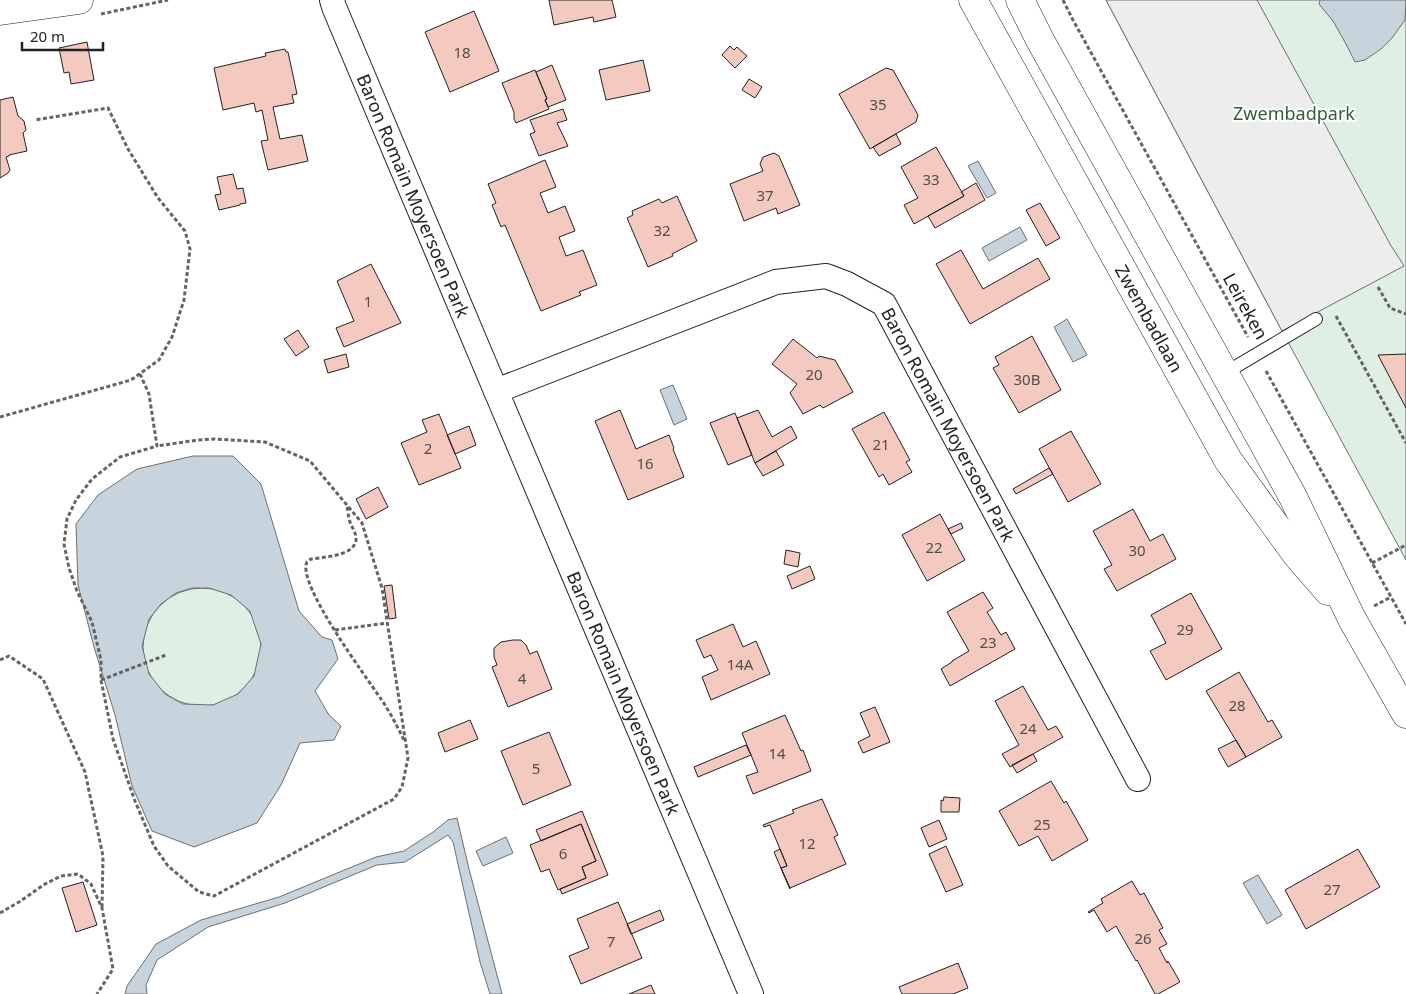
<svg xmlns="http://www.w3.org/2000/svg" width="1406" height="994" font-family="'Noto Sans',sans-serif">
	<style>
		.green { fill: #e0efe3; stroke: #6f6f6f }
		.parking { fill: #ededed; stroke: #6f6f6f }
		.water { fill: #c7d3dd; stroke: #6f6f6f; fill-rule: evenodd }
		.building { fill: #f3c9c0; stroke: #222 }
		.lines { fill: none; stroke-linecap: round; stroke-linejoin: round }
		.lane-casing { stroke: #222; stroke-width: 14 }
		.street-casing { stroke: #222; stroke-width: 26 }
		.secondary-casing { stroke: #222; stroke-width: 29 }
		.primary-casing { stroke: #222; stroke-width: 29 }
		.path { stroke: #646464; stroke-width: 3; stroke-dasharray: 4 2.5; stroke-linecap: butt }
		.lane { stroke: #fff; stroke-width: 12 }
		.street { stroke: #fff; stroke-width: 24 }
		.secondary { stroke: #fff; stroke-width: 28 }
		.primary { stroke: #fff; stroke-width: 28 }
		.labels { text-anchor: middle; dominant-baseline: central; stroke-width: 4; stroke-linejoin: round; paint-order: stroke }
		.number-label { font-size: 15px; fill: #564c4a }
		.park-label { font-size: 18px; fill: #2f5e38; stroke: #fff }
		.street-label { font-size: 18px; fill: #222; stroke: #fff }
	</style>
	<rect width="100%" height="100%" fill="#fff"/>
	<path class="green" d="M1106,0h300v560l-124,-229z
		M143 647a59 59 0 1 1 118 0a59 59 0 1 1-118 0Z"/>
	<path class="parking" d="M1106,0h151l133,244 14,22 -122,65z"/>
	<path class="water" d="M1320,0h86l-1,20 -13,18 -11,11 -16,11 -10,2 -9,-18 -13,-23 -14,-17z
		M978,161l18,32 -9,5 -19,-32z
		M1020,227l7,13 -38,21 -7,-13z
		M1067,319l20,36 -14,7 -19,-35z
		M673,385l14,34 -13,6 -14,-35z
		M193,456h40l28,28 38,127 23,26 10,3 6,19 -23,32 14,24 12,11 -7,14 -34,3 -19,42 -24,38 -63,24 -42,-16 -20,-45 -17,-71 -21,-68 -16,-62 -2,-61 22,-29 39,-26zM192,588h17l22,7 19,16 11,33 -7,32 -16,18 -25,11 -30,-1 -18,-10 -16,-20 -7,-28 7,-27 12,-15 15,-11z
		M457,818l12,51 33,125h-12l-10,-32 -27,-120 -5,-7 -43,27 -28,3 -92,38 -77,24 -51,33 -11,25 1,9h-22l2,-8 29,-42 45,-24 78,-23 97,-40 28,-6 29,-19 15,-12z
		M506,837l7,16 -30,13 -7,-15z
		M1258,875l24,40 -15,9 -24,-41z"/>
	<path class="building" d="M549,0h63l4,17 -22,5 -1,-5 -39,8z
		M474,11l25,60 -49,21 -25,-60z
		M87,42l7,38 -23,4 -2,-12 -5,1 -5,-25z
		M730,46l4,4 3,-3 10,9 -12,12 -13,-13z
		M285,49l1,3h2l9,42 -5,1 2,8 -21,4 7,32 22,-4 6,26 -40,9 -7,-29 7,-1 -6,-30 -6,2 -2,-9 -31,7 -9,-42 52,-12 -1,-3z
		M643,60l7,31 -44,9 -7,-30z
		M552,65l14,35 -18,7 -3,-7 2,-1 -11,-27z
		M886,68l7,2 25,45 -2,7 -46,27 -31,-55z
		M535,70l12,29 -2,1 4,9 -33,14 -2,-4v-7l-12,-29z
		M749,79l13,8 -7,11 -13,-8z
		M13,97l5,19 6,5 2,9 -3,3 4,18 -18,4v1l-3,1 4,13 -2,3 -8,5v-78z
		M563,109l4,11 -10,3 11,23 -29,10 -9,-22 5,-2 -5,-12z
		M896,134l5,10 -22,12 -6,-9z
		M936,147l28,49 -50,28 -10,-19 14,-7 -17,-31z
		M774,153l5,3 21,49 -22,9 -2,-6 -32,13 -14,-37 33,-13 -3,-7 3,-7z
		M545,160l11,27 -16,6 8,20 17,-7 10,25 -16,6 7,19 17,-6 14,35 -18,7 2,3 -40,16 -36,-86 -4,2 -9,-22 4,-2 -8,-19z
		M233,174l4,15 6,-1 3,15 -6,1v1l-21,5 -4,-15 6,-1 -4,-17z
		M976,183l9,17 -50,28 -7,-12 36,-20 -3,-4z
		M677,196l20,45 -25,13 1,2 -25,11 -21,-49 6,-3 -1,-4 27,-12 3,4z
		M1040,203l20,35 -14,8 -20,-36z
		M961,250l22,39 55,-31 12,21 -80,45 -34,-60z
		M371,264l30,59 -57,24 -8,-19 18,-7 -17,-40z
		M298,330l11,17 -13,9 -12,-17z
		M1032,336l29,54 -42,23 -26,-45 6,-3 -4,-8z
		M793,339l24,19 2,-2 16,4 18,32 -30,16 -3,-3 -17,9 -13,-21 7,-9 -25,-20z
		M346,354l3,13 -21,6 -4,-13z
		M1406,354v54l-28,-53z
		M620,410l16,39 33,-14 5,13 -1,1 11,28 -56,23 -33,-79z
		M758,410l14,27 19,-11 6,12 -42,25 -18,-45z
		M884,412l26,48 -4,2 6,10 -23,13 -6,-11 -4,3 -27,-48z
		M735,413l17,42 -24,10 -18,-42z
		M439,414l22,54 -42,17 -18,-42 26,-11 -5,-12z
		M469,426l7,19 -21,9 -8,-19z
		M1071,431l30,53 -33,18 -29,-53z
		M776,451l8,14 -21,11 -8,-13z
		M1049,468l4,6 -37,20 -3,-5z
		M378,487l10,20 -22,12 -10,-20z
		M1133,509l17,32 13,-7 13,25 -59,32 -13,-22 8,-4 -19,-34z
		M940,514l25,46 -38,21 -25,-46z
		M961,523l2,5 -12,6 -3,-5z
		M786,550l14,3 -2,14 -14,-3z
		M810,566l5,13 -23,10 -5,-13z
		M392,585l4,33 -7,1 -5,-33z
		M983,592l10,16 -6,4 14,23 5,-3 9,17 -65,37 -9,-17 11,-7v-1l17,-10 -22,-39z
		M1191,593l31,56 -56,31 -16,-29 16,-8 -15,-28z
		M733,624l10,23 13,-6 14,33 -59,26 -9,-23 16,-7 -7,-15 -7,3 -8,-18z
		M513,640h8l5,5 4,9 7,-3 15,38 -44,18 -16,-40 5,-2 -3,-8v-9l7,-6z
		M1239,672l29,50 4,-2 10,17 -36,20 -40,-66z
		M1023,686l25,44 8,-4 7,11 -53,30 -8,-13 17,-9 -24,-44z
		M875,707l15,35 -27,11 -5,-11 12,-6 -10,-23z
		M785,715l16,36 2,-1 8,21 -58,23 -7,-18 12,-4 -16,-39z
		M470,720l8,19 -33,13 -7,-19z
		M549,732l22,53 -48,20 -22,-54z
		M1236,740l10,17 -18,10 -10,-18z
		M746,745l5,10 -53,22 -4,-10z
		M1033,754l4,7 -20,12 -5,-8z
		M1051,781l13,22 2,-2 22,39 -36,21 -14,-25 -19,10 -20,-35z
		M944,797l16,1 -1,14h-18v-12l2,1z
		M822,799l16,36 -4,2 12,27 -56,24 -9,-20 6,-2 -17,-41 -6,2 -1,-2 31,-12 -2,-3z
		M582,811l26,64 -46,19 -2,-5 26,-11 -4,-11 14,-6 -15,-37 -40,17 -5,-11z
		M939,820l8,19 -18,8 -8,-19z
		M581,824l15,37 -14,6 4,11 -28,12 -9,-21 -8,3 -11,-27z
		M946,846l17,39 -17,7 -17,-38z
		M780,849l7,17 -6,2 9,21 -16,-37z
		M1358,849l22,38 -74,42 -21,-39z
		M1132,881l8,14 4,-2 19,35 -4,2 8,14 -8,4 8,15 1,-2 12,21 -22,12h-3l-18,-34 -1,1 -20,-35 -9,6 -13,-22 -5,3 -1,-1 15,-9 -2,-4z
		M83,882l14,43 -21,7 -14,-44z
		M618,902l24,56 -61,26 -12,-28 20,-8 -12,-29z
		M660,910l4,10 -33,14 -4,-10z
		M958,963l10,25 -15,6h-51l-3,-7z
		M651,985l4,9h-26z"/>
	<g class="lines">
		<g class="lane-casing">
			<path id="lane" d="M1225,373l91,-54"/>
		</g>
		<g class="street-casing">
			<g id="street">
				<path id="s1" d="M332,0l2,7 162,384 280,-109 50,-6 21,8 37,20 254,475"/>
				<path id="s2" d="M496,391l255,603"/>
			</g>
		</g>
		<g class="secondary-casing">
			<g id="secondary">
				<path id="s3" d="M973,0l255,460 68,94 32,37"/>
				<path d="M1020,0l20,40 252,455 60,124 54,95"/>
			</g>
		</g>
		<g class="primary-casing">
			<path id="primary" d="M0,11l79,-11"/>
		</g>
		<path class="path" d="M1063,0l10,20 175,317
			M101,14l67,-14
			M1378,287l12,21 16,6
			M1336,316l70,127
			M1266,371l140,253
			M140,374l9,20 8,52 -37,11 -28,22 -16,21 -9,19 -3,25 5,24 8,23 15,31 9,38v20l12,59 22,62 19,45 14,20 31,26 15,4 180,-97 8,-12 6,-29 -26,-170 -20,-65 -52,-62 -45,-19 -51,-3 -16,1 -41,6
			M0,417l131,-37 28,-20 13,-23 12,-37 6,-51 -5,-18 -27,-33 -30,-49 -20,-41 -73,12
			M347,507c1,3 1,8 2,11 1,7 6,12 7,19 2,19 -32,20 -45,22l-4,3c-11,21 60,116 74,137 9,13 16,27 23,41
			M1372,563l34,-18
			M1374,606l17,-9
			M335,630l52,-7
			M0,660l9,-4 34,23 42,93 18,84 -1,52
			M101,680l65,-25
			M0,913l19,-11 26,-18 16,-8 17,-2 13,10 11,24 11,61 -16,25"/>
		<use href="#lane" class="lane"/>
		<use href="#street" class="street"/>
		<use href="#secondary" class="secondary"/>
		<use href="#primary" class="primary"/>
	</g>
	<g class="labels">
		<g class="number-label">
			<text x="462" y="52">18</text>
			<text x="878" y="104">35</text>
			<text x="931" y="179">33</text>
			<text x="765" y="195">37</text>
			<text x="662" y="230">32</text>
			<text x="368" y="301">1</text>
			<text x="814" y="374">20</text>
			<text x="1027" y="379">30B</text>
			<text x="881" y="444">21</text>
			<text x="428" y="448">2</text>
			<text x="645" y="463">16</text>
			<text x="934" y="547">22</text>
			<text x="1137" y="550">30</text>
			<text x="1185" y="629">29</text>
			<text x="988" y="642">23</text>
			<text x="740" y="664">14A</text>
			<text x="522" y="678">4</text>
			<text x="1237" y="705">28</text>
			<text x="1028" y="728">24</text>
			<text x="777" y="753">14</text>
			<text x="536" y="768">5</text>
			<text x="1042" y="824">25</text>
			<text x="807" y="843">12</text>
			<text x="563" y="853">6</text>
			<text x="1332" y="889">27</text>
			<text x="1143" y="938">26</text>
			<text x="611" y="941">7</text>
		</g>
		<g class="park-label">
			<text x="1294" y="113">Zwembadpark</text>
		</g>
		<g class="street-label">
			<text stroke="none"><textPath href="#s1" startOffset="212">Baron Romain Moyersoen Park</textPath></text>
			<text transform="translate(1246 306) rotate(61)">Leireken</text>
			<text stroke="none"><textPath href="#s3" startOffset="364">Zwembadlaan</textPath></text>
			<text stroke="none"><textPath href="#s1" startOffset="976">Baron Romain Moyersoen Park</textPath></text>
			<text stroke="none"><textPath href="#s2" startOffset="328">Baron Romain Moyersoen Park</textPath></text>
		</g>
	</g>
	<path d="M22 42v8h81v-8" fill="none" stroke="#222222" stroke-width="2.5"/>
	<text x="30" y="42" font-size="15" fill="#222222" stroke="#ffffff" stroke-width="4" paint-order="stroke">20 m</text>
</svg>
